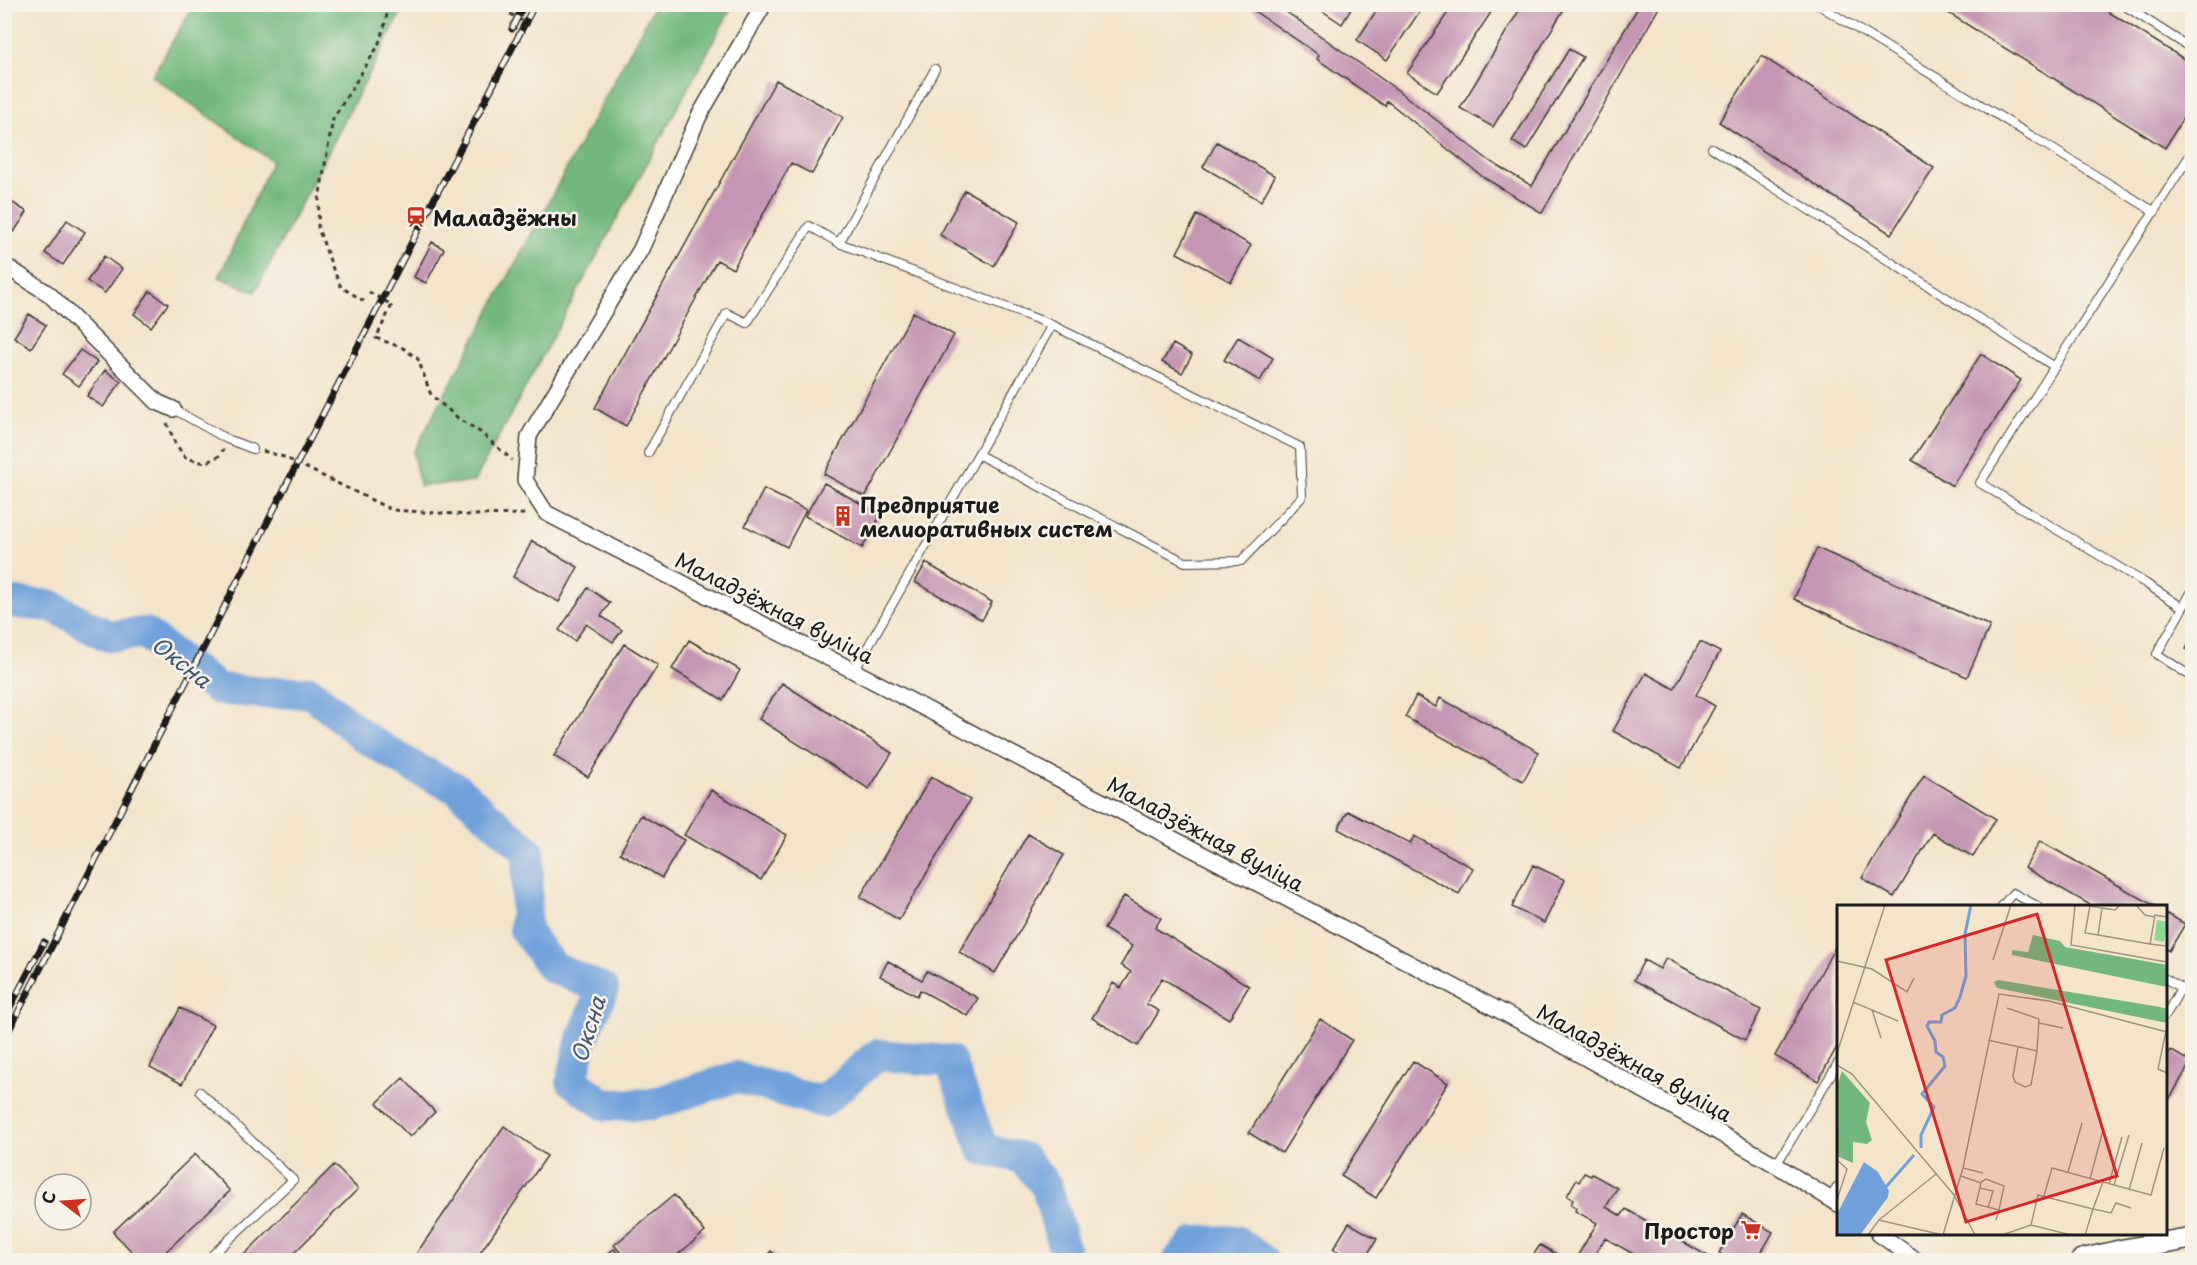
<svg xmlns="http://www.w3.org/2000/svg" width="2197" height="1265" font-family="'Playpen Sans',sans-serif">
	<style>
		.forest { fill: #72b87e; stroke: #476a4d; stroke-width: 1.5 }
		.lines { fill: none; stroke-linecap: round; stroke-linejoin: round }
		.river { stroke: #71a1db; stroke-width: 32 }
		.building { fill: #c496b3 }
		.service-casing { stroke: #3c3a36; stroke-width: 10 }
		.minor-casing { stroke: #3c3a36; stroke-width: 18 }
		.secondary-casing { stroke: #3c3a36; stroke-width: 24 }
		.path { stroke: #3c3a36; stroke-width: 3; stroke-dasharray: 4.5 4.5; stroke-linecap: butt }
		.service { stroke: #fff; stroke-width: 8 }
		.minor { stroke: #fff; stroke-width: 15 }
		.secondary { stroke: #fff; stroke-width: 21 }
		.rail-casing { stroke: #1c1c1c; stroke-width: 7 }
		.rail { stroke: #f7f3e8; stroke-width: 4.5; stroke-dasharray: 14; stroke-linecap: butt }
		.labels { text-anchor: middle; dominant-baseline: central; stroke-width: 5; stroke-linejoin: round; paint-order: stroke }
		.poi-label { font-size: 21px; font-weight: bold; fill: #1c1c1c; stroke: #f7f3e8; text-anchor: start }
		.street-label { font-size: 21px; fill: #1c1c1c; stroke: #f7f3e8 }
		.water-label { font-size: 22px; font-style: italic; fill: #425872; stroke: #f7f3e8 }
		.inset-river { fill: none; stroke: #71a1db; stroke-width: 3 }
		.inset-road { fill: none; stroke: #9d9484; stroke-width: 1.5 }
		.view { fill: #d62828; fill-opacity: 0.15; stroke: #d62828; stroke-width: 3 }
		.inset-edge { fill: none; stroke: #1c1c1c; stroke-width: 3 }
	</style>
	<rect width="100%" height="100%" fill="#f7f3e8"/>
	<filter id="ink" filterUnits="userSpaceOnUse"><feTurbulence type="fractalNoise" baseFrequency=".0167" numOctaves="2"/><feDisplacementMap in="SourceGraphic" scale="12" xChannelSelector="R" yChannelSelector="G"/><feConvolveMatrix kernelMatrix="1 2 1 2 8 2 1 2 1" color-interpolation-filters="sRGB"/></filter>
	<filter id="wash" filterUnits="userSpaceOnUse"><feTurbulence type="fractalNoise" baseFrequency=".008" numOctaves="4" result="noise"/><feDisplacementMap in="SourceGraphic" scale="24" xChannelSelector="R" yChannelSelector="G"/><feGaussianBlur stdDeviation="1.35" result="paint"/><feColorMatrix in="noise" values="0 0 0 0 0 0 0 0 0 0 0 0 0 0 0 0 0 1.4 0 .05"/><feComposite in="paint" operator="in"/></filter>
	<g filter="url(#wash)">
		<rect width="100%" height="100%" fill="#f3e4ca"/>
		<path class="forest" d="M194,5h211l-150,287 -36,-15 53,-116 -120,-85z
			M655,5h78l-259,477 -54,4 -7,-33z"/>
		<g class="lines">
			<path class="river" d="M4,602l48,4 56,30 37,-3 73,56 46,4 46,-1 54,45 53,32 39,19 73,64 -4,78 27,37 51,22 -22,53 -9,39 33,24 48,-1 83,-27 86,25 55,-47 73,6 33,88 40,9 24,29 20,73
				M1178,1260l18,-18 40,-1 26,19"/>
		</g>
		<g id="blocks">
			<path class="building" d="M1244,4h31l121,85 95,73 41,24 108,-182h21l-119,209 -59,-36 -96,-76 -2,5 -68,-47 2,-4z
				M1312,4h42l-12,20z
				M1523,4h44l-74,123 -33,-19z
				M1934,4h162l96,60v39l-27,45z
				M1380,5h44l-37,55 -30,-20z
				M1453,5h43l-59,88 -30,-20z
				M1569,49l14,8 -57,93 -14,-9z
				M1762,56l172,112 -43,66 -172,-112z
				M776,80l67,37 -31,57 -21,-11 -58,106 -16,-9 -91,166 -31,-18z
				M1217,142l58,34 -14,25 -58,-34z
				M965,190l54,32 -25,44 -54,-31z
				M10,201l17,11 -13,20 -10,-6v-17z
				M1197,215l54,30 -20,37 -54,-29z
				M67,220l18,12 -22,33 -18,-12z
				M432,242l12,7 -18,34 -12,-6z
				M104,256l18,13 -17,24 -18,-12z
				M150,291l18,13 -17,23 -17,-13z
				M913,312l41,23 -89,162 -41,-23z
				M29,314l17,11 -15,23 -17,-11z
				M1238,337l35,21 -13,23 -36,-21z
				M1173,344l19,11 -10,18 -20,-11z
				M80,350l17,12 -18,24 -17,-12z
				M1981,354l40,26 -69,106 -40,-26z
				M105,370l16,12 -18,25 -16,-11z
				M824,483l57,32 -19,33 -57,-32z
				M764,489l42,21 -19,37 -42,-21z
				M532,541l46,26 -19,35 -46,-25z
				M1817,548l173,78 -23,51 -173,-78z
				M926,563l66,39 -10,18 -67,-38z
				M588,588l22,15 -9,13 21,14 -9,12 -27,-18 -11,17 -16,-11z
				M2192,639v14l-6,-4z
				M689,640l51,30 -17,30 -51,-31z
				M1700,642l20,10 -24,43 19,11 -34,62 -68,-37 33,-58 28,16z
				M624,644l34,21 -70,112 -34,-21z
				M782,683l110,70 -23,36 -110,-70z
				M1416,696l20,11 4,-9 99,54 -16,29 -118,-64z
				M1924,775l72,44 -23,38 -40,-24 -39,64 -32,-19z
				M931,777l39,23 -71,120 -39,-23z
				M711,790l76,45 -26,45 -77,-45z
				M1348,811l62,33 4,-8 59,32 -14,26 -121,-65z
				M641,815l43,25 -22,38 -42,-25z
				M1028,834l36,21 -69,118 -36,-21z
				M2040,841l115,65h-63l-67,-38z
				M1533,865l32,15 -21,43 -32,-16z
				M1124,896l37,22 -6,10 94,58 -20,33 -67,-41 -16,26 13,7 -21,35 -46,-28 21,-35 8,5 10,-16 -10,-7 11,-19 -28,-17z
				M2166,913l19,11 -16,27 -3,-3z
				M1834,949l4,3v93l-20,36 -43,-25z
				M1666,958l95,52 -16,30 -111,-60 10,-20 16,9z
				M888,961l34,19 5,-9 51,27 -10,18 -48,-26 -3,6 -37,-20z
				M180,1008l33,17 -31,59 -32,-17z
				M1320,1019l32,21 -70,113 -33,-20z
				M2170,1050l21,12 -25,43v-47z
				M1413,1061l35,22 -72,115 -35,-22z
				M403,1078l32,34 -25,25 -33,-34z
				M504,1126l43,30 -72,104h-63z
				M195,1154l35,37 -73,69h-17l-27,-28z
				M334,1165l24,24 -71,71h-48z
				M1584,1173l7,3 1,-2 25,14 -11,19 15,9 5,-7 85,49 -1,2h-66l-39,-22 -13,22h-17l22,-37 -22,-12 1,-3 -5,-4 2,-4 -6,-4 9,-16 3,2z
				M674,1195l31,37 -34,28h-44l-13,-15z
				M1742,1214l31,18 -16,28h-25l-13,-7z
				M1349,1223l28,16 -13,21h-12l-19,-11z
				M1540,1245l27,15h-37z
				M614,1249l9,11h-24z
				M771,1251l10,9h-18z"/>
		</g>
	</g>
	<g filter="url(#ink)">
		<use href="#blocks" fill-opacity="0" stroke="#3c3a36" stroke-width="1.5"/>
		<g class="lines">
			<g class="service-casing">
				<path id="service" d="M1817,4l338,208
					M2122,4l70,45
					M1712,148l343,219
					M839,243l96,-174
					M173,409l54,30 26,10
					M648,453l79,-140 20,10 62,-97 30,17 213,82
					M2192,591l-35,63 35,23
					M2182,607l-37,-24 -165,-100 212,-331
					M854,671l198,-346 248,122 2,50 -61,64 -56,1 -206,-107
					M2002,906l11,-13 24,13
					M2166,979l15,9
					M2166,1015l15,-27 11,7
					M200,1092l93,88 -86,80
					M1776,1165l62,-102
					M1830,1198l8,-12"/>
			</g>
			<g class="minor-casing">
				<path id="minor" d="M764,4l-65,112 -58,133 -112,187 -4,44 21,33 308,158 675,355 247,139 62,39
					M4,265l45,29 108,108 16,7
					M1879,1234l37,26"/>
			</g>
			<g class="secondary-casing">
				<path id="secondary" d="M2082,1260l42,-10 68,-12"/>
			</g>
			<path class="path" d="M495,4l38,24
				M369,292l23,13 -16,33 27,10 15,11 13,36 27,23 22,14 32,28
				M364,301l-23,-14 -8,-18 -15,-41 1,-29 14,-80 45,-73 8,-25 2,-17
				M167,423l8,20 11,15 19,5 16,-8 2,-6
				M263,451l21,6 108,53 78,5 58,-1"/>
			<use href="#service" class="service"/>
			<use href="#minor" class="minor"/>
			<use href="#secondary" class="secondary"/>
			<g class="rail-casing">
				<path id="rail" d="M512,29l12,-25
					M4,1019l40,-77
					M4,1040l293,-576 238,-460"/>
			</g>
			<use href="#rail" class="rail"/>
		</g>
	</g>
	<defs>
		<g id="station-bare" transform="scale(1.62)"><path d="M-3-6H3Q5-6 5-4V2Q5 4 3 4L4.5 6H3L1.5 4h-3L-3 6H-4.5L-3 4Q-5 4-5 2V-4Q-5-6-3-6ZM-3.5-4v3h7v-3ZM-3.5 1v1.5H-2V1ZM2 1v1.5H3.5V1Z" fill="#c8321e" stroke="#f7f3e8" stroke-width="2.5" paint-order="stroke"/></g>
		<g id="building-bare" transform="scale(1.62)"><path d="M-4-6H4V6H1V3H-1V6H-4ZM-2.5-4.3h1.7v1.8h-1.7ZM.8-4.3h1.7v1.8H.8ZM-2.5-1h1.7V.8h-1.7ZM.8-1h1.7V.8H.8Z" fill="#c8321e" stroke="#f7f3e8" stroke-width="2.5" paint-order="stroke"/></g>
		<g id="supermarket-bare" transform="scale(1.62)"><path d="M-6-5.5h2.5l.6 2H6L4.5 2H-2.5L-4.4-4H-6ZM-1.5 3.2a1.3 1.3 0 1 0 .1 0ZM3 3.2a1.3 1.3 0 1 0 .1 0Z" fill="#c8321e" stroke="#f7f3e8" stroke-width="2.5" paint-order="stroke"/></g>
	</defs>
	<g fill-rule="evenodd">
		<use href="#station-bare" x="416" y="217"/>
		<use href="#building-bare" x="843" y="516"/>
		<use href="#supermarket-bare" x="1751" y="1230"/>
	</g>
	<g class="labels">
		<g class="poi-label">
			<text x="433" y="217">Маладзёжны</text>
			<text x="860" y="504">Предприятие<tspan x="860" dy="24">мелиоративных систем</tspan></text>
			<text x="1734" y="1230" text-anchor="end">Простор</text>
		</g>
		<g class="street-label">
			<text transform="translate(775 607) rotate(27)">Маладзёжная вуліца</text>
			<text transform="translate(1206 833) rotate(28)">Маладзёжная вуліца</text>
			<text transform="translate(1635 1062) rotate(29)">Маладзёжная вуліца</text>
		</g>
		<g class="water-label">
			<text transform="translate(182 661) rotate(38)">Оксна</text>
			<text transform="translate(587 1029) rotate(-73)">Оксна</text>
		</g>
	</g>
	<g transform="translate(1837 905)">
		<rect width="330" height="330" fill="#f3e4ca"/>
		<path d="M320,15l10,2 -3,20 -10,-2z" fill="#8dd794"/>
		<path d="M196,30l27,6 5,6 102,18v22l-155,-32v-5l16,2zM161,75l162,27 7,2v14l-170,-35 -3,-6zM5,166l28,32 -4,19 6,18 -5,4 -14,-2v21l-16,-7v-70z" fill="#72b87e"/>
		<path d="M27,257l14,10 11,19 -1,6 -28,38h-23v-21z" fill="#71a1db"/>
		<path class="inset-river" d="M84,243v-13l13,-28 -12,-13 23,-28 -2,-9 -7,-5 -1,-11 -8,-15 2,-4h12l1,-7 13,-7 5,-11 6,-21 -1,-42 6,-29M48,283l29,-33"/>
		<path class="inset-road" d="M238,0l-4,40 96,17M299,0l9,10 10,2M265,3l13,2 5,-5M330,12l-12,-2 -5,29 16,2 1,-7M261,30l4,-27 -12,-2 -5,27 13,2 52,9M156,55l18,-55M0,56l35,8 35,23 7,-14M16,97l19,8 9,28M170,103l32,11 -2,32M35,105l26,11M202,118l24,5M329,126l-8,38 9,4M151,135l49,11 -6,34 -6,2 -10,-5 -2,-6 5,-29M0,148l48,-148M0,160l15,9 102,121 21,40M0,255l10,9 -10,31M126,263l20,5M231,267l14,-49M124,271l20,7 -5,21 23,6 -3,10M253,274l13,-49M144,277l5,-3 18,7 -5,24M266,277l48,13 13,-47M272,279l13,-47M277,280l15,-50M143,283l13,3 -5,17M292,285l13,-47M207,291l8,-28 51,14 -10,27 18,4 5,-10 15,5M42,315l57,-46M194,320l7,-30 55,14 -8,26M31,330l11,-15 64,15 20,-67 36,-174 50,7 118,31M165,330l29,-10 40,10"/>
		<path class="view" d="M200,9l80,262 -151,46 -80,-262z"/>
		<rect width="330" height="330" class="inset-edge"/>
	</g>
	<rect width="2197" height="1265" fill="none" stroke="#f7f3e8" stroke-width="24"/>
	<g transform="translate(63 1202) rotate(287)"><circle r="28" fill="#f7f3e8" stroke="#9f9d96" stroke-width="1.5"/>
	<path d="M0-4.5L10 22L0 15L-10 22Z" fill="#c8321e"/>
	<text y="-9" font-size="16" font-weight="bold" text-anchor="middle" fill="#1c1c1c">С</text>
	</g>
</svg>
